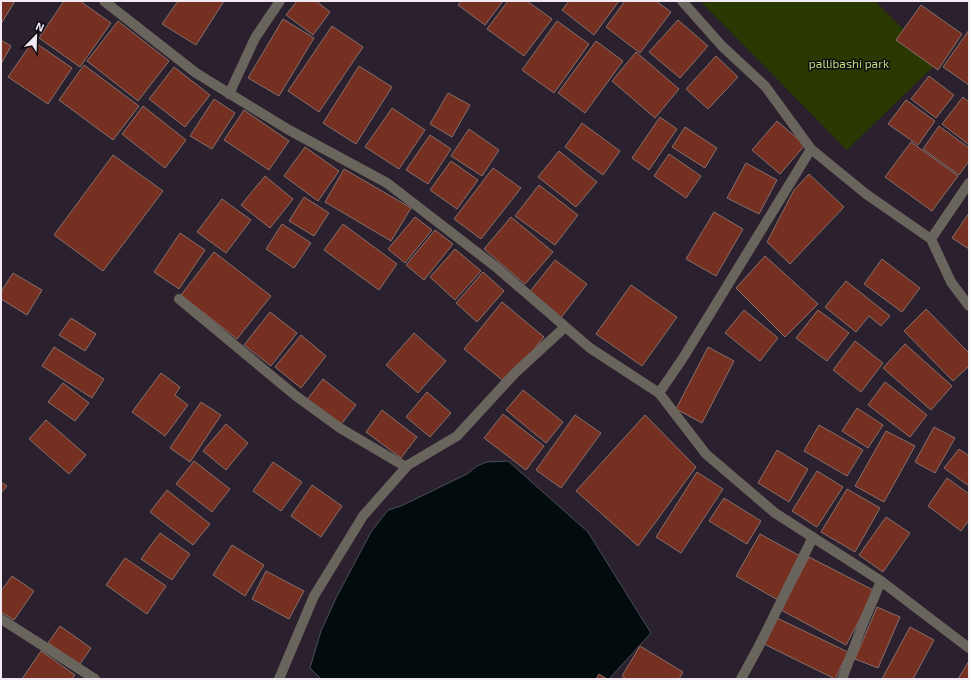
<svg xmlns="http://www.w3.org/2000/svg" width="970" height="680" font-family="'Exo 2',sans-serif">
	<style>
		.green { fill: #2a3801 }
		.water { fill: #020c0e; stroke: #4a4f53 }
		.building { fill: #763022; stroke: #86706b }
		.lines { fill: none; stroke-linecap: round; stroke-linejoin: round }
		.minor { stroke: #69645c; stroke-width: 10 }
		.labels { text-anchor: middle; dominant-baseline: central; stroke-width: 3; stroke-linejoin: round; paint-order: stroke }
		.park-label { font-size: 12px; fill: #bfdf7b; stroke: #100c12 }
	</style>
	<rect width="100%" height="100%" fill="#2a202e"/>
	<path class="green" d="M700,1h175l62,62 -90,87z"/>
	<path class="water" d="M508,461l80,71 63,101 -42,46h-288l-11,-11 11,-37 15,-33 35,-66 17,-22 13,-4 66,-32 10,-8 10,-4z"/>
	<path class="building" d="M1,1h14l-14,23z
		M64,1h16l31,22 -31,44 -41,-29z
		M178,1h46l-28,44 -34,-21z
		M297,1h19l14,11 -17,23 -27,-20z
		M461,1h42l-18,24 -27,-20z
		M508,1h19l25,18 -28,37 -37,-27z
		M569,1h50l-25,34 -32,-25z
		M625,1h31l15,11 -31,41 -34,-26z
		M921,5l41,29 -24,36 -42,-30z
		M283,19l31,19 -35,58 -31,-18z
		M678,20l30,26 -28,32 -31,-26z
		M118,21l51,40 -31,40 -51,-40z
		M557,21l32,23 -35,49 -32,-23z
		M332,26l31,21 -44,65 -31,-21z
		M969,30v55l-26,-18z
		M1,40l10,6 -10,18z
		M33,41l39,27 -24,36 -40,-27z
		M596,41l27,20 -38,52 -27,-20z
		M636,52l43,37 -24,29 -43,-37z
		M716,56l22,21 -30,32 -22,-20z
		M84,65l55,41 -26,34 -54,-40z
		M359,66l33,21 -36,57 -33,-21z
		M174,67l36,28 -25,32 -36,-28z
		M929,76l25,19 -18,23 -25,-19z
		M448,93l22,12 -18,32 -22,-13z
		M963,97l6,5v43l-27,-21z
		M214,99l21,14 -23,36 -22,-13z
		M906,100l29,21 -17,24 -30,-21z
		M143,106l43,34 -21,28 -43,-34z
		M392,108l33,22 -26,39 -34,-22z
		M244,110l45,31 -20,29 -45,-30z
		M660,117l17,12 -28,41 -17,-12z
		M777,121l28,24 -25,29 -28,-24z
		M582,123l38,28 -17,24 -38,-28z
		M939,126l30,22v13l-10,14 -36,-26z
		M685,127l32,21 -12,20 -33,-21z
		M469,129l30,21 -17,26 -31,-20z
		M430,135l21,14 -23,35 -22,-14z
		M911,142l47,34 -26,35 -47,-34z
		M305,147l34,24 -21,30 -34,-25z
		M559,151l38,31 -21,25 -38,-30z
		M669,154l32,22 -15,22 -32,-22z
		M113,155l50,36 -60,80 -49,-36z
		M451,161l27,19 -21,29 -27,-19z
		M746,163l31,17 -18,34 -32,-16z
		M493,168l28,20 -40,51 -27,-20z
		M344,169l67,39 -20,33 -66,-39z
		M809,174l35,33 -54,57 -23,-22 27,-52z
		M265,176l28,23 -23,29 -29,-23z
		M539,185l39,30 -23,30 -40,-29z
		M304,197l25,16 -15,23 -25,-15z
		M222,199l29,21 -25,33 -29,-21z
		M714,212l29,17 -27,47 -30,-17z
		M969,213v36l-17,-11z
		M415,217l17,13 -27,33 -17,-14z
		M511,217l42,35 -28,32 -41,-35z
		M282,224l29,19 -17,25 -28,-19z
		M343,224l54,40 -18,26 -55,-40z
		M435,230l18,14 -29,36 -18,-15z
		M180,233l25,17 -26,39 -25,-17z
		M455,249l26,22 -26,29 -25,-23z
		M214,252l57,44 -34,43 -56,-44z
		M765,256l53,48 -33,33 -49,-49z
		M882,259l38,29 -18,24 -38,-28z
		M555,260l32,24 -27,35 -32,-25z
		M483,272l21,19 -27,31 -21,-19z
		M13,273l29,17 -15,25 -26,-16v-7z
		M846,281l44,35 -9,10 -12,-10 -13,16 -31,-25z
		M631,285l46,32 -35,49 -46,-32z
		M502,302l42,35 -38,46 -42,-34z
		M926,309l43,44v13l-16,15 -49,-50z
		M744,310l34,28 -18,23 -35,-28z
		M818,310l31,23 -22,28 -31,-23z
		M270,312l27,21 -26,33 -27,-21z
		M71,318l25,16 -11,17 -26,-16z
		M414,333l32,28 -28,32 -32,-28z
		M301,335l25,21 -25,32 -26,-21z
		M855,341l28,22 -22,29 -28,-22z
		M905,344l47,42 -21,24 -48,-42z
		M54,347l50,32 -12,19 -50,-32z
		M708,347l26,14 -32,62 -26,-14z
		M161,373l19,14 -5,8 13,10 -23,31 -33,-24z
		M323,379l33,26 -17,22 -33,-26z
		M885,382l42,33 -17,22 -42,-32z
		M63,383l26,20 -14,18 -27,-19z
		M523,390l40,32 -17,21 -40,-33z
		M427,392l24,21 -21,24 -24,-20z
		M201,402l20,13 -31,47 -20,-14z
		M857,408l26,17 -15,23 -26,-17z
		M382,410l35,27 -16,21 -35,-26z
		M503,414l41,32 -18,24 -42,-32z
		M575,415l26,18 -40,55 -25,-18z
		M645,415l51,52 -58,79 -62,-55z
		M46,420l40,35 -17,19 -40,-35z
		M226,424l22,19 -22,27 -23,-19z
		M819,425l44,25 -16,26 -43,-25z
		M934,427l21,11 -20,35 -20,-11z
		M886,431l29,15 -31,56 -29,-16z
		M959,449l10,7v30l-25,-18z
		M777,450l31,19 -19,33 -31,-19z
		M194,461l36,28 -18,23 -36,-28z
		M273,462l29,20 -21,29 -28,-20z
		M817,471l26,16 -26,40 -25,-16z
		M697,472l26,17 -42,64 -25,-16z
		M947,478l22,16v26l-8,11 -33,-25z
		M1,482l6,4 -6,7z
		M312,485l30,21 -21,31 -30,-21z
		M847,489l33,19 -25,44 -34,-20z
		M167,490l43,34 -17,21 -43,-33z
		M724,498l37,23 -14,23 -38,-23z
		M886,517l24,16 -27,39 -24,-17z
		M160,533l30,21 -18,26 -31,-21z
		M760,534l42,23 -24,43 -42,-24z
		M232,545l32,20 -19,31 -32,-21z
		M809,557l66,34 -29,54 -65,-35z
		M125,558l41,28 -19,28 -41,-29z
		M266,571l38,20 -15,28 -37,-20z
		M12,576l22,15 -20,29 -13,-8v-21z
		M877,607l23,10 -22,51 -23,-9z
		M777,618l71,34 -13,27 -71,-35z
		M60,626l31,22 -11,16 -32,-21z
		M910,627l24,13 -21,39h-31z
		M640,646l43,26 -4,7h-53l-4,-3z
		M41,651l34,24 -3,4h-50z
		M969,661v18h-11z
		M599,674l8,5h-11z"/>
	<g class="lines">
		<path class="minor" d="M104,1l92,72 93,57 98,53 109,84 94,81 69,45 24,-35 128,-209 55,45 65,45 38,-56
			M682,1l40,45 43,40 46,63
			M229,94l26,-56 25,-37
			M931,239l20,43 18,24
			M179,299l117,97 44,32 66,39
			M659,393l47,61 69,59 106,68 88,67
			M1,619l94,60
			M279,679l35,-83 49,-80 45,-51 49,-29 58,-63 50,-46
			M741,679l18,-33 54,-109
			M842,679l22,-58 17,-40"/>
	</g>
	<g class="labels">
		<g class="park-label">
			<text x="849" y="63">pallibashi park</text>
		</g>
	</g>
	<rect width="970" height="680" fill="none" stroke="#f1eaf3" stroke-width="4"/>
	<g transform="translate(36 36) rotate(23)" stroke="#100c12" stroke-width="3" paint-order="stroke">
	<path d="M0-3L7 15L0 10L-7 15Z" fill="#f1eaf3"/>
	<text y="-6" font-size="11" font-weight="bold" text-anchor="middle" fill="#f1eaf3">N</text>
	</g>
</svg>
